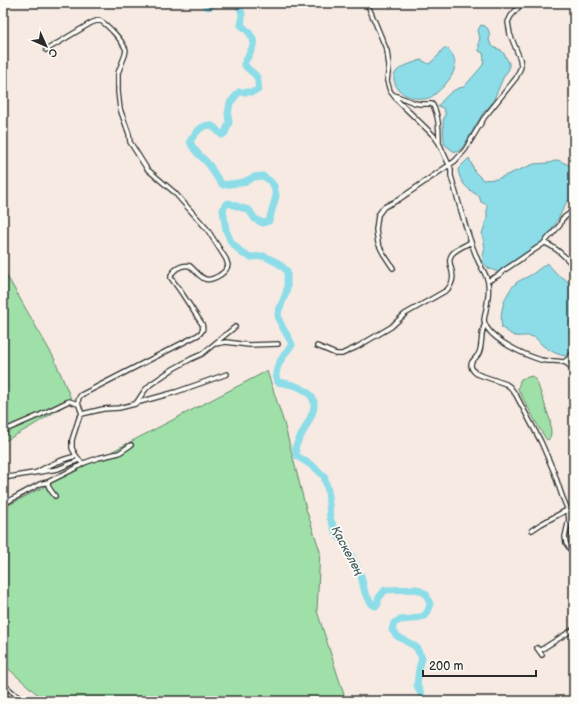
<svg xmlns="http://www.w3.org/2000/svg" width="577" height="704" font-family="'Balsamiq Sans',sans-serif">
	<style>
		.green { fill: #9fe0a9; stroke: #65866a }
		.water { fill: #8ddde8; stroke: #66969c }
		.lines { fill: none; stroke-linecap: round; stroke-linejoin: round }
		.river { stroke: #8ddde8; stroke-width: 7 }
		.minor-casing { stroke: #2b2b2b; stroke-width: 6 }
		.minor { stroke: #fdfcf7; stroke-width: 3.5 }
		.labels { text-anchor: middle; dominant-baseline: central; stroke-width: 3.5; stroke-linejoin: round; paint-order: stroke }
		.water-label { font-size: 12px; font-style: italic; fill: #486064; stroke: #fdfcf7 }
	</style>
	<rect width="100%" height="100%" fill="#f6eae3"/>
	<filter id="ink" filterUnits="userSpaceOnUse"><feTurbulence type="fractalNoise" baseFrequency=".025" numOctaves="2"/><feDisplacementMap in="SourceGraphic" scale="8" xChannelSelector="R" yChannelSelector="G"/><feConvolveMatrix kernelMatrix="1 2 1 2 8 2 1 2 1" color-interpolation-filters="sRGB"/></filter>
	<g filter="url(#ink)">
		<path class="green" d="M3,269l51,89 18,43 -40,25 -29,16z
			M267,371l17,52 22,86 14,42 -3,60 29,90h-301l-42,-37v-156z
			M532,376l5,6 13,38 1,13 -1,5 -2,2 -2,-1 -8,-13 -20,-37 2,-8 1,-2z"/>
		<path class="water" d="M481,25l4,1 3,3 2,7 -1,4 2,5 4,3 6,2 3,4 5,9v6l-5,7 -10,23 -4,7 -7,7 -18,31 -5,6 -3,2 -4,-1 -9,-7 -1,-23 2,-5v-4l-2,-4 -5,-2c7,-9 15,-18 26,-19l19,-22 1,-6 -1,-6 -4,-2v-10l1,-3 -2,-8z
			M444,48h3c8,8 10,15 6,25 -2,5 -6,9 -9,13 -6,5 -12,13 -20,13 -4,0 -15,-2 -18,-4 -8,-3 -16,-16 -10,-23 5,-6 17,-9 25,-12l8,4 9,-8 4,-6z
			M469,158l6,14 8,8 14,-1 37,-15 15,-1 9,-3 11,5 5,6v27l-3,3h-4c-7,14 -14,29 -24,42l-45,29 -10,-4 -6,-7 3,-14 -3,-13 5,-15v-14l-6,-3 -2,-6c-11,-6 -20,-14 -21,-27z
			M547,263c4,4 7,8 11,12 4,3 7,3 10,7 3,6 4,13 6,18v48l-6,8c-7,1 -22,-7 -27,-12 -2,-2 -3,-4 -4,-5 -6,-5 -15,-2 -22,-3 -4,-1 -9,-6 -13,-8 -3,-15 2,-33 13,-44 4,-4 9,-5 14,-8 6,-3 12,-9 18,-13z"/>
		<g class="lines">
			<path class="river" d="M204,3l4,4 5,-2 1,-2
				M235,3c8,6 8,13 6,22 20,16 12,21 3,39 8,12 16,7 14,26l-6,2h-13l-4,5 -5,6 -2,11 1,9 -4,10 -3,2c-4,-3 -6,-7 -10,-9 -9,-4 -17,8 -22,15 3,11 13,16 20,25 4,7 7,13 13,19l21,-3 10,-5 9,-1 7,5 4,5 2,10 -7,25 -6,2 -8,-4 -6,-9 -10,-3 -10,-4 -4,2 -2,5 3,20 5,12 12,12 8,3 13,-1 14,7 9,8c0,7 1,15 -1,22 -2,6 -7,15 -8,21 0,11 11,21 14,31 -7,8 -21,26 -14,37 6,1 12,2 18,4 30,12 16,28 6,48 -3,4 -5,9 -7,14l2,8 17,11 10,9 4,15 2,27 6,15 11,14 6,13 8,16 4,17 7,11 4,2 2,-2v-5l7,-9 32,-1 9,5 4,10 -2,7 -4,5 -12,3 -12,1 -6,3 -2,7 5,6 19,11 6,11 -3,11 -2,16 7,16"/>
			<g class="minor-casing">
				<path id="minor" d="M367,3l20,48 2,15 -2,15 3,10 8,10 36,35 5,7 5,11 7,15v7c8,27 15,56 26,82 3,9 10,16 11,25 2,12 -2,25 -4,37 3,19 41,35 57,40 8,2 19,0 25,3 4,2 6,6 8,10
					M46,50l45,-27 8,-3c9,5 23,20 27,30l-1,5 -7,18v19l2,17 9,25 1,8 17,27 27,23 33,37 19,30 2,6c-1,5 -4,7 -8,10 -16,10 -18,2 -30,-9 -7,-2 -17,3 -19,10v2l10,14 21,32c2,6 0,8 -4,11l-117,60c-6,6 -1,12 1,19
					M394,95l21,8 5,1h12c7,10 7,27 7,39
					M545,243c12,5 21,14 29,24
					M393,268l-10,-15 -5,-10 -2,-13 2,-15 6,-8 14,-7 57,-39 10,-11 19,-32 32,-40 5,-11 -1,-8 -10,-25 -2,-12 3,-6 11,-13
					M488,281l11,-6 4,-4 40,-27 17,-19 2,-6 7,-5 5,-7
					M485,324c-5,9 -2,19 -6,29 -2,5 -9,8 -8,13 1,4 3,6 6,8l29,10 4,3 6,8 25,47 13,30 8,24 5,12 2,11 -4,18 1,6 8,12
					M215,344l11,-2 23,3 29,-1
					M317,346l19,8h6l4,-2 11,-5 34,-20 14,-13 42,-24c14,-16 -3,-25 5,-36 4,-5 14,-9 19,-12
					M564,362l3,-2 7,-8
					M136,403l40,-11 51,-18
					M3,431l37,-16 29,-14 9,3
					M131,445l-12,8 -21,5 -14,5 -3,-1 -6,-8 -3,-6v-8l7,-22 3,-4 21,-5 16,-1 16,-4 2,-2 8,-12 6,-6 22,-15 18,-10 11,-5 33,-27
					M37,472c12,-7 26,-13 39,-16
					M3,478l55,-9 21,-9
					M48,482c-1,5 4,10 7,14
					M3,504l37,-20 8,-2 28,-14 8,-5
					M574,522l-2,14 2,9
					M532,530l9,-6 26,-14
					M537,648l5,7
					M539,651l35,-22
					M3,684l20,17"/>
			</g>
			<use href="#minor" class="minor"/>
		</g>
	</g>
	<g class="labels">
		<g class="water-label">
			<text transform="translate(347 551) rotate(62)">Қаскелең</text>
		</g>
	</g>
	<rect width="577" height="704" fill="none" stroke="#fdfcf7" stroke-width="16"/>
	<rect x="8" y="8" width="561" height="688" fill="none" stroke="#2b2b2b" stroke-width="1.5" filter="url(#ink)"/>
	<g transform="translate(46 46) rotate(135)" stroke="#fdfcf7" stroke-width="3" paint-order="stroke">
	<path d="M0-3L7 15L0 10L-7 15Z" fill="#2b2b2b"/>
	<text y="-6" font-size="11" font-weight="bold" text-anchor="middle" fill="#2b2b2b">С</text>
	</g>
	<path d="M423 670v6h113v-6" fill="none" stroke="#2b2b2b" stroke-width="2"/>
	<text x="429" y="670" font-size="12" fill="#2b2b2b" stroke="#fdfcf7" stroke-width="3" paint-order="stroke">200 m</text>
</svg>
